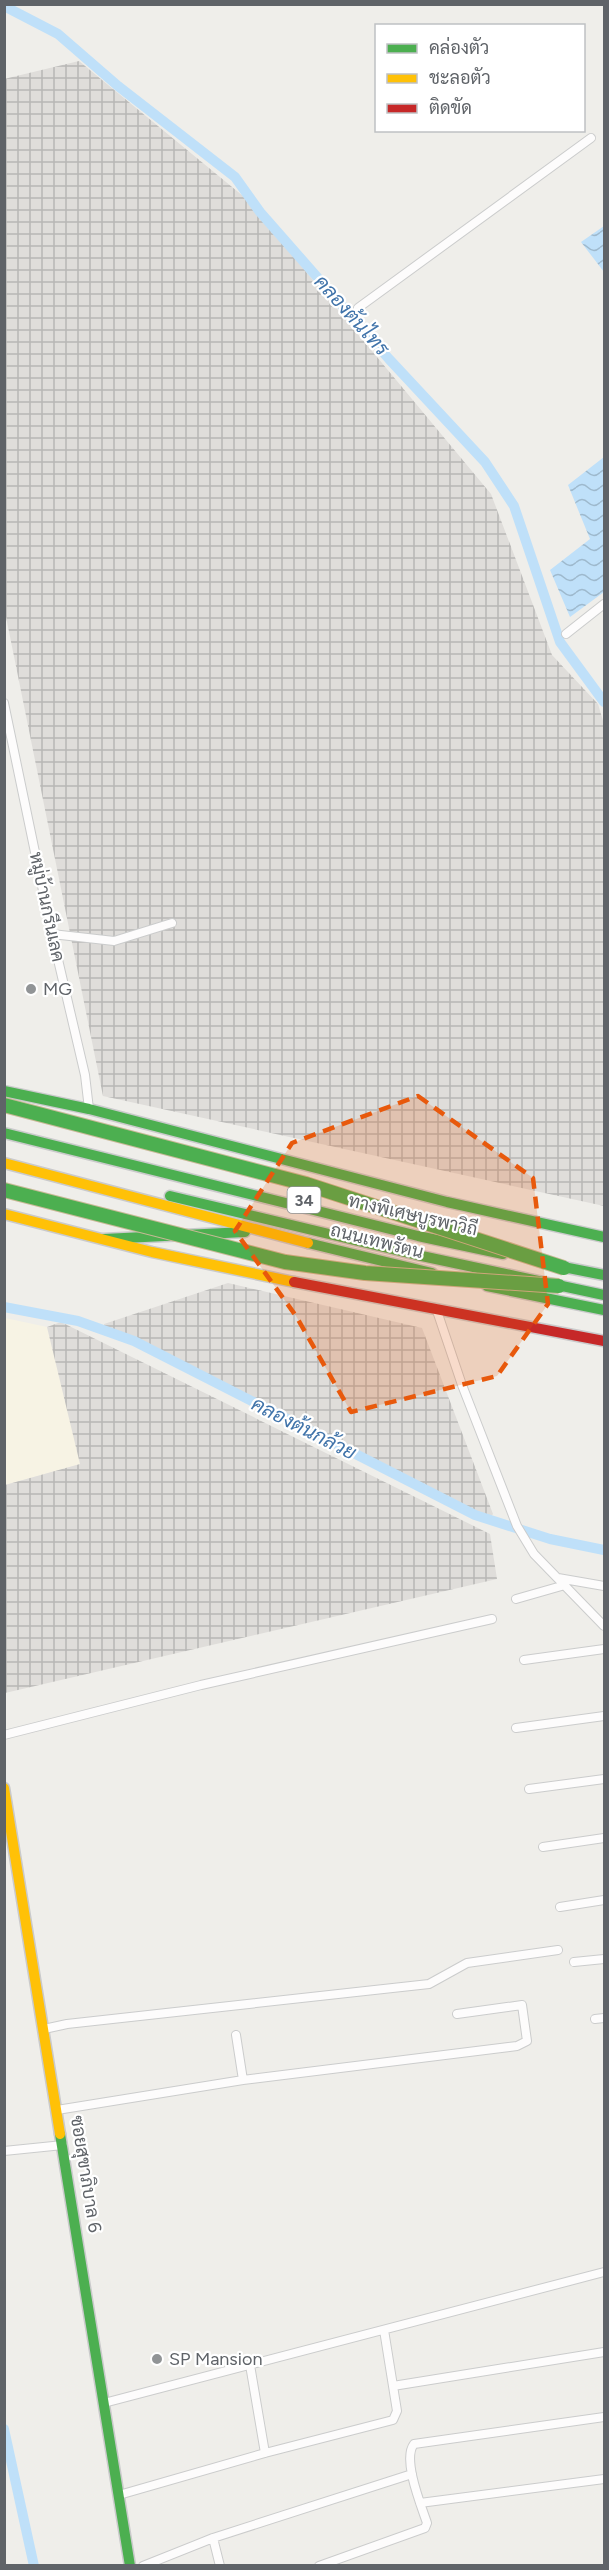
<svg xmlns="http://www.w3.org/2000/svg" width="609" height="2570" font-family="Figtree,Sarabun,sans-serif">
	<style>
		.commercial { fill: #f7f3e4 }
		.industrial { fill: url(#industrial-grid) }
		.water { fill: url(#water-waves) }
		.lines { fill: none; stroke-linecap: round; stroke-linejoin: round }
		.canal { stroke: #bfe0f9; stroke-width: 10 }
		.street-casing { stroke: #cbcccc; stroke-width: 10 }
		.fast-casing { stroke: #cacacb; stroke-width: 13 }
		.slow-casing { stroke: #cacacb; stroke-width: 13 }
		.jam-casing { stroke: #cacacb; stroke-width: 13 }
		.street { stroke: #fdfcfc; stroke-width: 8 }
		.fast { stroke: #4caf50; stroke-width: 10 }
		.slow { stroke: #ffc107; stroke-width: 10 }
		.jam { stroke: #c62828; stroke-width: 10 }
		.fast-bridge-casing { stroke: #c8b996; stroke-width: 16; stroke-linecap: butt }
		.fast-bridge { stroke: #4caf50; stroke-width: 14 }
		.marked { fill: #e8590c; fill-opacity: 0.2; stroke: #e8590c; stroke-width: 4.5; stroke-dasharray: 12 8; stroke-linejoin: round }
		.poi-dot { fill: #919496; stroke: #fff; stroke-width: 2 }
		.labels { text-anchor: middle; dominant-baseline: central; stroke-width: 4.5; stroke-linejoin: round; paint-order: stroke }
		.shield { fill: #fff; stroke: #8f9295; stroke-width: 1.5 }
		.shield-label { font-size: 16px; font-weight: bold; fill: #5f6368 }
		.street-label { font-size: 18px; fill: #5f6368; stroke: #fff }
		.poi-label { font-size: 18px; fill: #5f6368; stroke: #fff; text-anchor: start }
		.water-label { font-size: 20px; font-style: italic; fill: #4174aa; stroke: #fff }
	</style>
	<defs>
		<pattern id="industrial-grid" width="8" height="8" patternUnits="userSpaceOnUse" patternTransform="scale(1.5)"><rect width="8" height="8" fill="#dfddda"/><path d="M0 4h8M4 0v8" fill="none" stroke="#b8b7b5"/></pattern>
		<pattern id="water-waves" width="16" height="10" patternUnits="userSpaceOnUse" patternTransform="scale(1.5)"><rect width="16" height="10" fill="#bfe0f9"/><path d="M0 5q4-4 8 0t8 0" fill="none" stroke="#9eb9cd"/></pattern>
	</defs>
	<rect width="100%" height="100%" fill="#efeeea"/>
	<path class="commercial" d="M5,1318l42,9 38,136 -80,22z"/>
	<path class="industrial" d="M79,61l164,135 248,298 61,161 46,49 6,20v482l-501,-110 -98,-484 -1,-533z
		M228,1283l194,45 71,186 -5,7 -384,-193v-4z
		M61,1322l429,212 7,45 -492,114v-208l75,-21 -33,-137z"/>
	<path class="water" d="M604,226v46l-23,-30z
		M604,457v135l-34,25 -20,-47 40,-31 -22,-54z"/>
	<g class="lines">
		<path class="canal" d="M4,6l54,28 60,52 117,91 25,35 129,147 96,103 29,44 46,136 44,60
			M4,1307l74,14 56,20 341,174 75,24 54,11
			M4,2429l30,137"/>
		<g class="street-casing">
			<path id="street" d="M358,308l233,-170
				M566,634l38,-30
				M4,703l48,231 33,141 4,34
				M52,934l62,7 58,-18
				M436,1308l26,77 55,141 17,28 70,72
				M558,1578l46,8
				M516,1599l49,-14
				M524,1660l80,-11
				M516,1728l88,-12
				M4,1735l197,-50 291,-66
				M529,1789l75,-10
				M543,1847l61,-9
				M560,1907l44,-7
				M574,1962l30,-3
				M595,2019l9,-1
				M44,2029l23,-5 362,-40 38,-21 91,-13
				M236,2035l7,45
				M57,2110l186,-30 274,-34 10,-5 -5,-36 -65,9
				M4,2151l59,-6
				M250,2365l15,88
				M393,2386l211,-34
				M104,2403l500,-131
				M119,2495l146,-42 128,-33 4,-9 -13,-81
				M420,2503l184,-24
				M213,2538l7,28
				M143,2566l70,-28 199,-64
				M319,2566l106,-38 2,-5c-6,-18 -25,-64 -13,-79l190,-27"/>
		</g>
		<g class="fast-casing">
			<path id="fast" d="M4,1091l85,18 358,93 157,35
				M4,1133l414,103 85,18
				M170,1196l247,59 187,40
				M104,1239l141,-7
				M308,1243l124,30
				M553,1265l51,10
				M487,1286l117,24
				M60,2134l70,432"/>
		</g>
		<g class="slow-casing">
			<path id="slow" d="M4,1163l304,80
				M4,1214l148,38 142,30
				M4,1788l56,346"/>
		</g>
		<g class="jam-casing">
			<path id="jam" d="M294,1282l310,59"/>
		</g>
		<use href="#street" class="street"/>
		<use href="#fast" class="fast"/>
		<use href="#slow" class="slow"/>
		<use href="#jam" class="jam"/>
		<g class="fast-bridge-casing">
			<path id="fast-bridge" d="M4,1105l302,79 258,84
				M4,1190l281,72 80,11 194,13"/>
		</g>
		<use href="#fast-bridge" class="fast-bridge"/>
	</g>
	<path class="marked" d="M418,1096l115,82 15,126 -51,72 -146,36 -55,-96 -61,-85 57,-88z"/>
	<g class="poi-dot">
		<circle cx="31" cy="989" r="6"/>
		<circle cx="157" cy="2359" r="6"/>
	</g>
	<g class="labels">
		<rect class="shield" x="287.5" y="1187" width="33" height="26" rx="4.5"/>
		<g class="shield-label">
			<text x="304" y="1200">34</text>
		</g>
		<g class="street-label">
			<text transform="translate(47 907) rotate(78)">หมู่บ้านกรีนเลค</text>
			<text transform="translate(413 1215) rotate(13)">ทางพิเศษบูรพาวิถี</text>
			<text transform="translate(377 1241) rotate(14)">ถนนเทพรัตน</text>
			<text transform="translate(86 2174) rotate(81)">ซอยสุขาภิบาล 6</text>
		</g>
		<g class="poi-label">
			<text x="43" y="989">MG</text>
			<text x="169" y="2359">SP Mansion</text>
		</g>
		<g class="water-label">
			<text transform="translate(352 315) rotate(48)">คลองต้นไทร</text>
			<text transform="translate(304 1428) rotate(27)">คลองต้นกล้วย</text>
		</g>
	</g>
	<rect width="609" height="2570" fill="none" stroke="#5f6368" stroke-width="12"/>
	<rect x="375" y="24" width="210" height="108" fill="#ffffff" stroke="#bfc1c3" stroke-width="1.5"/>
	<rect x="387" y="44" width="30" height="9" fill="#4caf50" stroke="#bfc1c3" stroke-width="1.5"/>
	<text x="429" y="54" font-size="18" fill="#5f6368">คล่องตัว</text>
	<rect x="387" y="74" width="30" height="9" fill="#ffc107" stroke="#bfc1c3" stroke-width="1.5"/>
	<text x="429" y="84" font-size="18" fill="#5f6368">ชะลอตัว</text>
	<rect x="387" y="104" width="30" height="9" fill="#c62828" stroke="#bfc1c3" stroke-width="1.5"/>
	<text x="429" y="114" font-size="18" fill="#5f6368">ติดขัด</text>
</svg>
